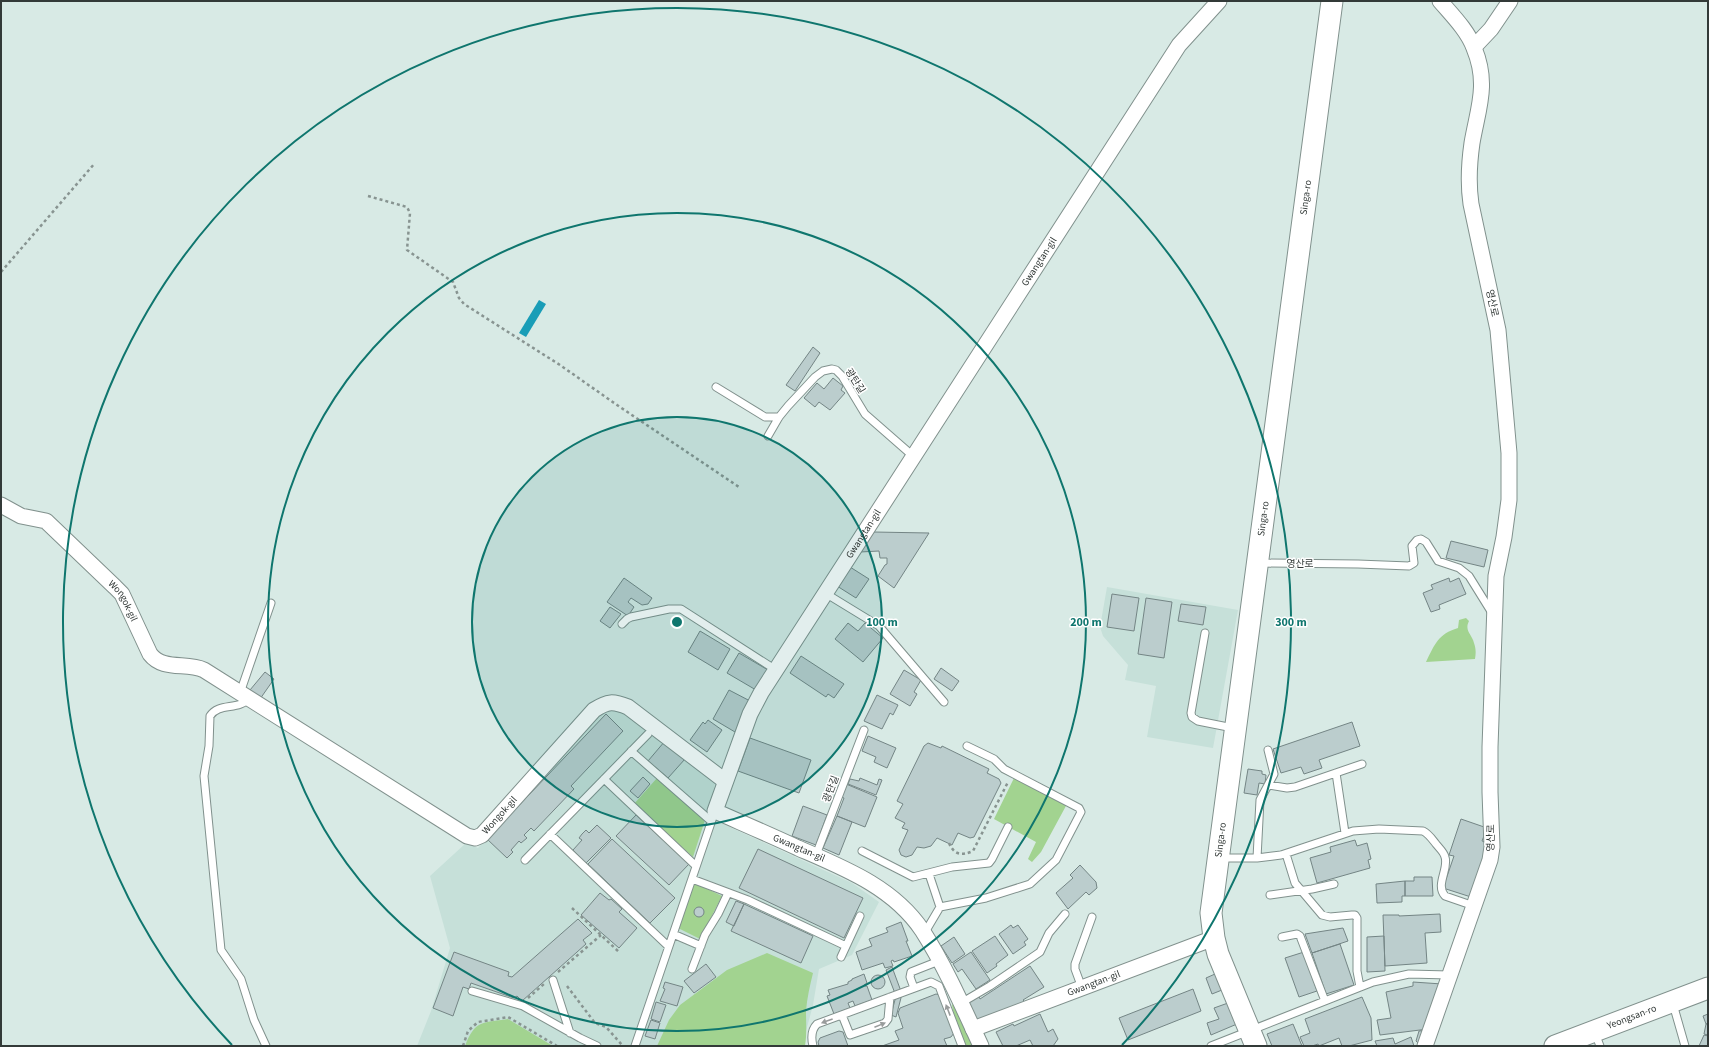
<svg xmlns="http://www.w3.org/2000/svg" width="1709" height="1047" font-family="'Source Sans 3','Noto Sans KR',sans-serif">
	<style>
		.built { fill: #c6e0d9 }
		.green { fill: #a2d390 }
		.water { fill: #199db7 }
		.building { fill: #bbcdcd; stroke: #748585 }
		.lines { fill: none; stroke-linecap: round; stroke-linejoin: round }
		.lane-casing { stroke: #81918d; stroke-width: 9 }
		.street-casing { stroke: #81918d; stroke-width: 17 }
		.secondary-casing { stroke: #81918d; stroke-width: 23 }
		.path { stroke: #889491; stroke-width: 2.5; stroke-dasharray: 3 3; stroke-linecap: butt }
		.lane { stroke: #fff; stroke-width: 7 }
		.street { stroke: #fff; stroke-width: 15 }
		.secondary { stroke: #fff; stroke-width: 21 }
		.oneway { fill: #999c9c }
		.ring { fill: none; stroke: #0f766e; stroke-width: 2 }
		.labels { text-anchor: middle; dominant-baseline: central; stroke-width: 3; stroke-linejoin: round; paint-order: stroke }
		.street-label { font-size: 10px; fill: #333a38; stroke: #fff }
		.centre { fill: #0f766e; stroke: #fff; stroke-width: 2 }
		.ring-label { font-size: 12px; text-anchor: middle; font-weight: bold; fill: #0f766e; stroke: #fff; stroke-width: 3; stroke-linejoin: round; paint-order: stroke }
	</style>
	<rect width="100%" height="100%" fill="#d8eae5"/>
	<path class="built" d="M1107,587l131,23 -25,138 -66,-11 9,-51 -31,-6 3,-15 -25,-29 -3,-9z
		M613,710l11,3 91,70 -7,34 144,66 27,19 -27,53 -33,14 -6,36 -11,41h-385l14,-35 19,-63 -20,-72 36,-33 12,5 121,-135z"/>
	<path class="green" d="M1466,618l3,3c-5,10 3,13 5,22 2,6 2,10 1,16l-49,3c9,-18 12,-28 32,-34l1,-8z
		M657,778l48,42 -12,37 -59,-53z
		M1014,778l53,26 -26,48 -9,10 -4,-3 8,-17 -42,-23z
		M695,883l27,13 -22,43 -22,-11 16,-44z
		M767,953l46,20c-3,12 -6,25 -7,38 0,12 1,23 -1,35h-148l12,-26 11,-15 47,-35z
		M954,1002l21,44h-9l-13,-35 -1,-6z
		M508,1019l45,27h-88c10,-26 17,-23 43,-27z"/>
	<path class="water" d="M539,300l7,4 -20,33 -7,-4z"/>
	<path class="building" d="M813,347l7,6 -25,38 -9,-6z
		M833,378l10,8 -2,4 4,3 -15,17 -11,-8 -4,5 -11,-9 13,-15 7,6z
		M874,532l55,1 -35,55 -16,-12 7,-11 2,-1v-6h-7l-1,-7 -19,1z
		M1451,541l37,9 -4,17 -38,-9z
		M850,567l19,12 -13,19 -19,-12z
		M624,578l28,20 -4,6 -6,1 -11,-7 -3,4 6,5 -6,9 -21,-14z
		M1449,578l1,4 9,-4 7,16 -27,11 1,4 -9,3 -8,-19 10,-4 -2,-4z
		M1112,594l27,4 -5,33 -27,-4z
		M1146,598l26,4 -8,56 -26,-4z
		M1181,604l25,3 -3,18 -25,-4z
		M610,607l11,7 -11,14 -10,-7z
		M848,623l10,8 7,-8 18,15 -20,24 -28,-23z
		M700,631l30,18 -12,21 -30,-18z
		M739,653l29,17 -12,20 -29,-17z
		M801,656l43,28 -10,14 -6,-4 -2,3 -36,-24z
		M941,668l18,13 -7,10 -18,-12z
		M904,670l17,10 -7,12 3,2 -7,12 -20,-12z
		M265,672l9,7 -14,20 -10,-9z
		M729,690l23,12 -17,30 -22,-13z
		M877,695l21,10 -5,10 -3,-2 -8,16 -18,-8z
		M606,714l17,17 -52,55 3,3 -40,42 -3,-3 -7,7 3,3 -6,5 -2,-2 -8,9 2,2 -6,6 -20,-19z
		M708,720l14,10 -15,22 -17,-12 13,-18 2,2z
		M1352,722l8,24 -41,14 3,8 -18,6 -3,-7 -20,6 -8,-24z
		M868,736l28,12 -9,20 -13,-6 2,-5 -14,-6z
		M750,738l61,22 -12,33 -61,-22z
		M665,741l20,18 -17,19 -20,-17z
		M928,743l13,5 1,-2 47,23 -2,4 12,6 2,4 -27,54 -4,1 -12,-5 -6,12 -15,-7 -6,8 -7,2 -7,-1 -5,8 -6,2 -5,-2 -2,-5 9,-20 -6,-2 3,-5 -10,-5 8,-14 -6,-3 27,-55z
		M1248,769l14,2v3l4,1 -1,9 -6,-1 -2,12 -13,-2z
		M643,777l7,7 -12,14 -8,-7z
		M860,778l17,7 2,-6 3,1 -6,15 -28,-11 2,-5 9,2z
		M846,784l31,13 -12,30 -28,-11 7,-18 -3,-1z
		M803,806l24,9 -11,30 -24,-9z
		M636,815l53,49 -20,21 -53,-49z
		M837,816l15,6 -13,33 -16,-7z
		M1461,819l26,9 -5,13 7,2 -18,54 -28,-9 11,-32 -5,-1z
		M597,825l14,13 -25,25 -13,-13 9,-10 -3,-2 3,-4 4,-4 3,3z
		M612,839l63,59 -25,25 -62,-59z
		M1355,840l2,6 10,-3 4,16 -3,1 2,8 -53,15 -7,-25 21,-6 -1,-5z
		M758,849l105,49 -19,40 -105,-50z
		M1080,865l16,17 1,6 -8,7 -3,-3 -18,17 -12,-16 17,-15 -3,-3z
		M1414,877h18l1,19h-28v-15h9z
		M1405,881v15h-3v6l-25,1 -1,-19z
		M600,893l9,7 2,-1 11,10 -3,3 18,16 -18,20 -38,-33z
		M736,901l8,3 -10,22 -8,-4z
		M744,904l69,32 -12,27 -70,-32z
		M694 912a5 5 0 1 1 10 0a5 5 0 1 1-10 0Z
		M1440,914l1,18 -16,1 2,30 -42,3 -2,-51h16v1z
		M578,919l14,14 -9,7 3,4 -64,57 -5,-5 -3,2 -43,-15 -2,6 -6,-2 -10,29 -20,-8 21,-56 55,20 -1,4 4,1z
		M901,922l7,19h-2l6,15 -18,6 -1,-2 -2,1 2,5 -8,2 -2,-5 -21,7 -6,-18 16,-6 -3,-7 19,-7 -2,-4z
		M1011,925l2,3 5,-3 10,14 -4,3 2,3 -13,9 -14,-20z
		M1343,928l5,13 -36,12 -7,-19z
		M995,936l13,19 -12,9 1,2 -10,7 -15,-22z
		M1384,936l1,35 -18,1v-35z
		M954,937l11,17 -13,9 -11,-17z
		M1340,944l14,41 -28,9 -14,-41z
		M971,952l19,28 -14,9 -14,-20 -4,3 -5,-8z
		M1304,952l13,39 -18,6 -14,-39z
		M706,964l10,13 -22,16 -10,-12z
		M1030,966l14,21 -21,13 2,2 -48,18 -11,-16 13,-8 1,3z
		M892,967l10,27 -6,23 -5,-2 5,-19 -10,-26z
		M864,974l3,9 -3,2 1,1h2l5,14 -17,6 -2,-5 -5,2 2,5 -16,6 -7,-18 3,-1 -2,-5 20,-6v-2l4,-2v-1z
		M1215,974l7,16 -10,4 -6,-16z
		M871 982a7 7 0 1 1 14 0a7 7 0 1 1-14 0Z
		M665,982l18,5 -6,19 -17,-5 5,-12 -2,-1z
		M1413,982l29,2 -14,45 -48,6 -3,-15 14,-2 -5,-26 27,-6z
		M1193,989l8,22 -73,29 -9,-22z
		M936,994l4,1 14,38 -3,4 -7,2 3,7h-65l17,-6 -4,-9 8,-3 -5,-15 2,-5z
		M1362,997l9,21 1,22 -23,6h-7l-3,-8 -20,8 -1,-2 -6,2h-8l-4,-9 10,-4 -5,-14z
		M656,1002l10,3 -6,17 -9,-3z
		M1228,1003l9,21 -26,11 -4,-12 12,-4 -5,-11z
		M1040,1014l8,18 5,-3 5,10 -5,7h-20l-3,-6 -14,6h-13l-7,-14 17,-8 1,2z
		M1708,1014v9l-2,1 -3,-8z
		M651,1020l9,3 -5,16 -10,-3z
		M1293,1024l9,22h-30l-5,-12z
		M1706,1024h2v11l-4,-1z
		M1427,1030l-6,16 -5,-5 3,-10z
		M839,1031l4,1 5,14h-29l-1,-4 2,-4z
		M1704,1035l4,1v10h-9z
		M1411,1037l3,9h-37l-2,-5 18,-3 2,6z"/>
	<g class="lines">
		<g class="lane-casing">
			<path id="lane" d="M716,387l49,30h14
				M768,436l11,-19 9,-11 27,-29 8,-6 9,-2 4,1 6,6 23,38 48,42
				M1259,563l99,1 51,2 5,-3 -2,-17 5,-6 4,-1 5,3 12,19 21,7 10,8 23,37
				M825,593l54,33 65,76
				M622,624l5,-5 4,-2 38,-8h12l95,61
				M1205,633l-14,80 1,4 6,4 35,7
				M240,693l31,-90
				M249,698c-10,13 -30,4 -39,18l-1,30 -5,30 17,174 20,29 13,41 12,26
				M631,751l80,70
				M1336,773l9,60
				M604,779l92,87
				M1268,785l19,3 8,-1 67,-23
				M550,834l118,112
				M862,851l51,26 39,-10 37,-4 3,-4 16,-32
				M1286,854l9,29 27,32 8,2 22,-2h3l2,3v53l3,16
				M816,855l48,-125
				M1220,858h37l24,-3 72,-24 26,-2 44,2c6,3 9,8 13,13 3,4 8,8 9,13 4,12 -10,28 0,39l29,10
				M1257,858l3,-58 14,-26 -6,-24
				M525,860l123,-126
				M692,879l56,21 98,46
				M1270,895l42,-6 22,-5
				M940,907l46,-9 44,-14 26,-24 25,-48 -2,-4 -75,-39 -10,-10 -27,-13
				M673,934l28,12
				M924,934l16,-27 -11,-33
				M1282,937l15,-3 3,2 25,65
				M841,957l19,-41
				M692,969l13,-34 13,-21 10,-21
				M553,980l17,53
				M914,988l-4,-11 1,-5 28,-11
				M1082,988l-7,-19v-5l17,-47
				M472,991l51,15 57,32 17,8
				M961,1003l29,-17 50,-34 9,-19 16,-19
				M1673,1004l12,42
				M842,1015l8,20 35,-12 3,-4 2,-22
				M1595,1033l5,13
				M635,1046l80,-235
				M813,1046c-2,-8 -2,-16 4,-22l114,-42 8,4 23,60
				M1211,1046l162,-64 36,-8 40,1"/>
		</g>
		<g class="street-casing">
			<g id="street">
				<path d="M1474,47l17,-18 19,-28"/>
				<path id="s1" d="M1,505l20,11 25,5 69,66 7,7 28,60c13,17 36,8 54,16l263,166 8,2 7,-3 112,-125c14,-9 19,-9 34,-3l97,74"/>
				<path id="s2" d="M973,1029l241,-91"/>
				<path id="s3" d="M981,1046c-18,-39 -36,-80 -59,-116 -29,-43 -78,-62 -124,-82 -28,-13 -56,-25 -83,-37l35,-97 11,-21 418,-648 40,-44"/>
				<path d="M1425,1046l65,-186 2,-13 -2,-55v-45l6,-171 8,-39 5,-37v-47l-11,-123 -27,-126c-3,-20 -2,-40 1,-61 6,-35 17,-59 2,-95 -6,-17 -22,-33 -34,-47"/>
			</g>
		</g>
		<g class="secondary-casing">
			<g id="secondary">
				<path id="s4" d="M1256,1046l-38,-92 -4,-16 -3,-25 121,-912"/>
				<path id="s5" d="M1555,1046l153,-58"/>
			</g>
		</g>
		<path class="path" d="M368,196l39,11 3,6 -3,37 46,32 6,16 5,6 96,61 57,40 122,82
			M1,272l94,-109
			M949,843c5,12 13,13 24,8l35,-69
			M572,908l47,44
			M558,972l43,-37
			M567,986l28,37 11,4 17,19
			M528,998l16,-14
			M463,1046l5,-15 10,-9 30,-5 49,29"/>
		<use href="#lane" class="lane"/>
		<use href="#street" class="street"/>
		<use href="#secondary" class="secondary"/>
	</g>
	<defs><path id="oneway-solid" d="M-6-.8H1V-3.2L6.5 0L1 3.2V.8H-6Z"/></defs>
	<g class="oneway">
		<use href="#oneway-solid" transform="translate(948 1010) rotate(-111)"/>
		<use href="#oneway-solid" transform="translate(827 1021) rotate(160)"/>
		<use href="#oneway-solid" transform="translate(880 1025) rotate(-22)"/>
	</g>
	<circle cx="677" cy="622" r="205" fill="#0f766e" fill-opacity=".12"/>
	<g class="ring">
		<circle cx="677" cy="622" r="205"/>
		<circle cx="677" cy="622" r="409"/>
		<path d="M232 1045A614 614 0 1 1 1122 1045"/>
	</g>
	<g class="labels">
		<g class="street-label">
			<text stroke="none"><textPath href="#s4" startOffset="863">Singa-ro</textPath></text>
			<text stroke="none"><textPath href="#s3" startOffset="1012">Gwangtan-gil</textPath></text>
			<text transform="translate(1492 303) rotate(78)">영산로</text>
			<text transform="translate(855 381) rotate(57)">광탄길</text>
			<text stroke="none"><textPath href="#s4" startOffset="539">Singa-ro</textPath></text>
			<text stroke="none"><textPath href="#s3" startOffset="688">Gwangtan-gil</textPath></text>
			<text x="1300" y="564">영산로</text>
			<text stroke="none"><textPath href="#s1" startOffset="160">Wongok-gil</textPath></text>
			<text transform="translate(831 789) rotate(-69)">광탄길</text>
			<text stroke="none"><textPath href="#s1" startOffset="631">Wongok-gil</textPath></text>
			<text transform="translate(1491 838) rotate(-89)">영산로</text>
			<text stroke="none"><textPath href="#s4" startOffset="215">Singa-ro</textPath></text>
			<text transform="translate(799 848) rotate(23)">Gwangtan-gil</text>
			<text stroke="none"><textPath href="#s2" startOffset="129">Gwangtan-gil</textPath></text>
			<text stroke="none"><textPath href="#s5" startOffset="82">Yeongsan-ro</textPath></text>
		</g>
	</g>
	<circle cx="677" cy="622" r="6" class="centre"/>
	<g class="ring-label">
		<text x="882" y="626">100 m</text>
		<text x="1086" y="626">200 m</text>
		<text x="1291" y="626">300 m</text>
	</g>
	<rect width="1709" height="1047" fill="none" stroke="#333a38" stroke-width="4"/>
</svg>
